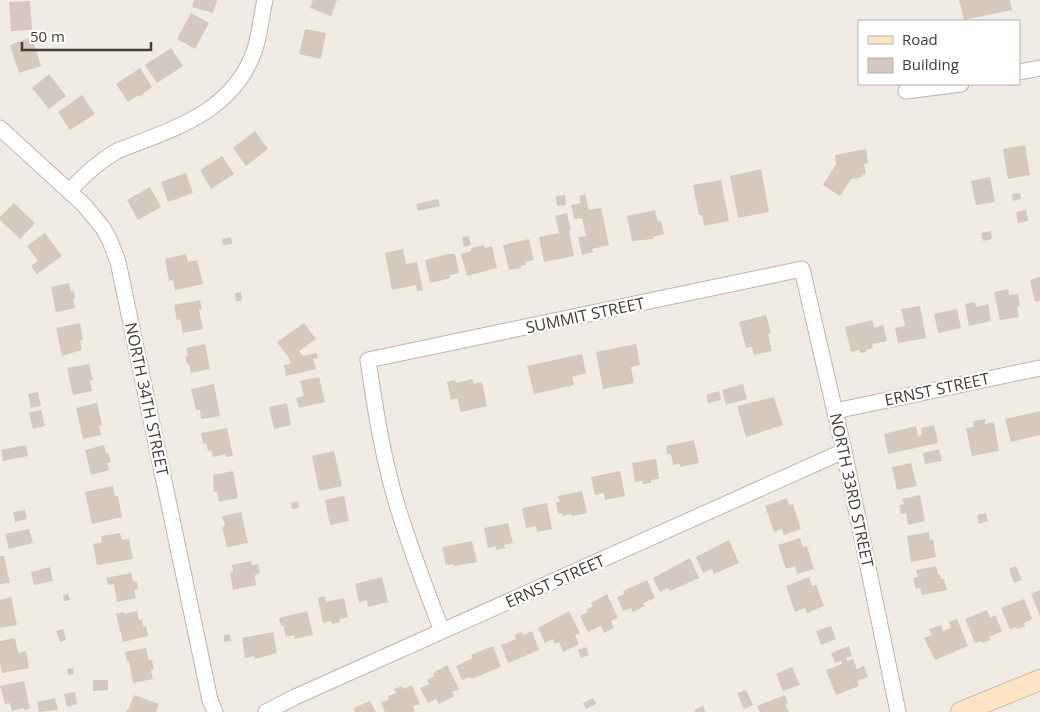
<svg xmlns="http://www.w3.org/2000/svg" width="1040" height="712" font-family="'Open Sans',sans-serif">
	<style>
		.building { fill: #d5c8be }
		.lines { fill: none; stroke-linecap: round; stroke-linejoin: round }
		.minor-casing { stroke: #bfb4ab; stroke-width: 17 }
		.secondary-casing { stroke: #d2b999; stroke-width: 22 }
		.minor { stroke: #fff; stroke-width: 15 }
		.secondary { stroke: #fce4c4; stroke-width: 20 }
		.labels { text-anchor: middle; dominant-baseline: central; stroke-width: 4.5; stroke-linejoin: round; paint-order: stroke }
		.street-label { font-size: 16px; fill: #433b35; stroke: #fff }
	</style>
	<rect width="100%" height="100%" fill="#f1ebe5"/>
	<path class="building" d="M194,0h23l-4,13 -21,-6z
		M313,0h24l-6,16 -21,-8z
		M959,0h51l2,10 -48,10z
		M30,1l2,29 -21,1 -2,-29z
		M191,13l18,10 -14,26 -18,-10z
		M305,29l21,4 -5,26 -22,-5z
		M32,37l9,29 -22,7 -9,-28z
		M171,48l12,18 -26,17 -12,-18z
		M140,68l12,19 -13,10 -1,-2 -10,7 -12,-18z
		M49,74l17,22 -17,13 -17,-21z
		M82,95l13,19 -25,16 -12,-18z
		M255,131l13,18 -22,17 -13,-18z
		M1025,145l5,30 -22,4 -5,-30z
		M866,149l2,14 -4,1 2,10 -4,1v2l-11,2 -11,17 -17,-11 13,-21 -1,-9z
		M222,156l12,18 -23,15 -11,-19z
		M761,169l8,43 -31,6 -8,-42z
		M186,173l7,20 -25,9 -7,-20z
		M990,177l5,25 -19,3 -5,-24z
		M721,180l8,41 -25,5 -2,-11h-3l-6,-30z
		M150,187l11,20 -23,13 -11,-20z
		M1020,193l1,6 -8,2 -1,-7z
		M585,194l4,16 12,-2 8,37 -17,4 1,3 -11,3 -4,-18 8,-1 -4,-18 -8,1 -3,-14 10,-2 -2,-7z
		M565,195l1,10 -9,1 -1,-10z
		M438,199l2,7 -22,5 -2,-7z
		M14,203l21,20 -15,16 -20,-19v-3z
		M655,210l3,12 3,-1 3,13 -11,3 1,2 -22,2 -5,-25z
		M1026,210l2,11 -10,2 -2,-11z
		M567,213l4,18h-2l5,25 -30,6 -5,-25 20,-4 -4,-17z
		M991,231l1,8 -9,2 -2,-8z
		M45,233l17,23 -25,18 -6,-8 7,-5 -11,-15z
		M469,236l2,9 -7,2 -2,-10z
		M231,237l1,7 -9,1 -1,-6z
		M529,239l5,21 -9,2 1,3 -6,1 1,2 -12,2 -6,-25z
		M484,245l1,3 7,-2 5,22 -30,8 -6,-22 10,-3v-3z
		M403,249l3,15 11,-2 6,28 -6,1 -1,-6 -24,5 -7,-37z
		M186,254l2,8 9,-2 6,24 -28,6 -2,-10 -4,1 -4,-22z
		M448,254h7l4,19 -9,2v3l-3,1 -17,4 -5,-23z
		M1040,277v24l-5,1 -5,-22z
		M69,283l2,9 3,-1 1,8h-2l2,9 -19,4 -5,-25z
		M1008,289l1,6 9,-1 2,12 -3,1 2,10 -19,3 -6,-28z
		M241,292l1,8 -6,2 -1,-9z
		M200,300l2,10h-3l4,19 -20,4 -3,-14 -3,1 -3,-15z
		M975,302l1,5 12,-3 3,17 -22,5 -4,-22z
		M920,306l6,32 -28,5 -3,-15 10,-2 -4,-17z
		M957,309l4,19 -23,5 -4,-19z
		M766,315l5,18 -3,1 4,17 -18,4 -2,-8 -6,1 -7,-26z
		M872,320l2,8 9,-3 4,16 -15,3 1,4 -7,2v2l-6,1 -1,-3 -8,2 -6,-25z
		M80,323l3,17 -3,1 2,9 -20,6 -6,-28z
		M304,323l12,16 -17,12 4,5 14,-3 1,5 -5,1 3,10 -30,7 -2,-11 6,-1 -1,-6 -12,-16z
		M205,344l5,25 -19,4 -2,-9h-2l-2,-7 3,-1 -2,-8z
		M636,344l4,21 -9,2 3,16 -31,6 -7,-37z
		M582,354l4,19 -14,4 2,8 -40,9 -7,-28z
		M89,364l4,16 -3,1 2,10 -19,4 -6,-27z
		M319,377l6,25 -26,6 -3,-10 8,-2 -4,-15z
		M472,379l2,5 8,-2 5,24 -26,6 -4,-14 -6,2 -4,-18 8,-2 1,3z
		M214,384l6,32 -19,3 -1,-9h-4l-5,-21z
		M743,384l4,15 -21,6 -4,-15z
		M719,391l2,9 -13,3 -2,-8z
		M38,392l3,14 -10,2 -3,-14z
		M774,397l9,28 -37,12 -9,-31z
		M97,403l5,22 -3,1 2,9 -18,4 -7,-31z
		M287,403l4,22 -17,4 -5,-22z
		M41,410l4,16 -12,3 -4,-16z
		M1040,411v24l-29,7 -6,-23z
		M985,419v5l9,-2 5,29 -27,5 -6,-28 8,-1 -1,-6z
		M934,425l4,18 -50,11 -4,-20 32,-8 2,10 4,-1 -1,-7z
		M227,428l6,28 -7,1 -1,-3 -12,3 -2,-7 -3,1 -2,-8 -3,1 -2,-11z
		M694,440l5,23 -19,4v-3l-7,1 -2,-11h-4l-1,-8z
		M26,445l2,11 -25,5 -2,-11z
		M104,445l2,8h2l3,9 -4,1 2,7 -18,5 -6,-25z
		M939,449l3,12 -17,3 -2,-11z
		M334,451l8,35 -23,5 -7,-35z
		M656,459l3,20 -8,1v3l-8,1 -1,-3 -7,1 -3,-19z
		M911,463l6,23 -20,4 -5,-23z
		M233,471l5,27 -19,4 -2,-10h-3l-1,-17z
		M620,471l5,25 -20,4 -1,-7 -9,2 -4,-18z
		M113,486l2,10h3l4,21 -30,7 -7,-32z
		M582,491l5,22 -15,3 -1,-2 -9,2v-3l-4,1 -2,-12h4l-2,-6z
		M920,495l5,26 -17,4 -2,-12 -5,1 -2,-9 5,-1 -2,-5z
		M344,496l5,25 -19,4 -5,-25z
		M787,498l2,7 4,-1 8,25 -17,6 -2,-6 -8,3 -9,-26z
		M298,501l1,7 -7,1 -1,-6z
		M547,503l5,26 -15,3 -1,-6 -10,2 -4,-20z
		M25,510l2,9 -12,3 -2,-10z
		M241,512l7,31 -21,4 -5,-20 3,-1 -3,-10z
		M986,513l2,8 -9,3 -2,-9z
		M508,523l5,20 -9,2 1,3 -9,2v-4l-8,2 -4,-20z
		M29,529l4,14 -24,6 -4,-15z
		M929,532l1,8 3,-1 3,18 -25,5 -4,-26z
		M120,533l2,7 7,-1 4,20 -36,6 -4,-21 9,-2 -1,-6z
		M800,538l3,9 4,-1 7,23 -17,5 -2,-8 -9,3 -8,-24z
		M729,540l10,23 -25,11 -2,-5 -9,4 -7,-16z
		M472,541l5,21 -23,4v-2l-8,1 -4,-18z
		M0,556h4l6,27 -10,1z
		M690,558l9,20 -29,13 -2,-3 -8,4 -7,-14z
		M251,561l1,4 6,-1 2,9 -5,2 1,10 -23,5 -3,-17 3,-1 -1,-7z
		M936,566l2,9 2,-1 1,5h3l3,11 -25,5 -2,-7 -4,1 -3,-11 5,-1 -2,-7z
		M1016,566l6,14 -8,3 -5,-14z
		M50,567l3,14 -19,4 -3,-13z
		M131,573l2,9 4,-1 1,8 -4,1 2,8 -19,4 -3,-18 -6,1 -2,-7z
		M382,577l6,25 -20,5 -1,-7 -8,2 -4,-18z
		M809,577l3,9 4,-1 8,21 -17,7 -2,-5 -10,4 -9,-26z
		M647,580l8,18 -12,5 2,3 -12,6 -2,-4 -8,3 -6,-14 8,-3 -2,-3z
		M1040,590v26l-9,-22z
		M68,594l2,6 -6,1 -1,-6z
		M607,594l11,24 -7,3 3,7 -10,5 -3,-7 -13,6 -8,-16 8,-4 -2,-2 7,-4 -2,-3z
		M325,596l1,6 18,-4 4,19 -9,2 1,3 -8,2 -1,-3 -8,2 -5,-25z
		M11,597l6,28 -17,3v-28z
		M1024,599l8,20 -8,4 1,3 -8,3 -1,-2 -6,2 -9,-21z
		M987,610l3,8 5,-3 7,16 -13,6 2,3 -9,3v-2l-7,2 -10,-24z
		M137,611l2,9 3,-1 1,8 3,-1 2,10 -25,6 -7,-28 8,-2v2z
		M307,611l6,24 -18,4 -1,-4 -8,2 -3,-12 -2,1 -2,-8z
		M569,611l11,22 -5,2 4,9 -16,8 -4,-10 -4,2 -2,-5 -8,4 -7,-15z
		M957,619l11,27 -33,14 -11,-22 8,-3 -3,-6 12,-4 2,6 8,-3 -2,-6z
		M831,626l5,13 -15,6 -5,-14z
		M63,629l3,11 -6,2 -4,-11z
		M532,631l7,19 -31,13 -7,-18 15,-6 -1,-4 7,-3 1,3z
		M273,632l4,21 -22,6 -1,-3 -9,2 -3,-20z
		M230,634l1,7 -7,1v-7z
		M15,638l3,15 8,-2 3,17 -27,5 -2,-9v-23z
		M493,646l8,21 -30,12 -1,-2 -8,3 -6,-14 17,-8 -2,-3z
		M849,646l3,10 -6,2 1,3 6,-2 4,10 7,-3 4,11 -11,4 2,5 -23,9 -10,-25 16,-6 -1,-3 -6,2 -4,-10z
		M586,647l3,8 -8,3 -3,-8z
		M146,648l3,12h3l2,10h-3l2,9 -20,4 -4,-22h-2l-2,-9z
		M447,665l12,24 -7,3 2,4 -15,8 -3,-5 -8,4 -8,-15 9,-4 -2,-4 7,-4 -1,-3z
		M792,667l8,18 -17,6 -7,-17z
		M73,668l1,6 -6,1 -1,-6z
		M93,680h15v10l-15,1z
		M24,681l6,28 -6,1 -1,-2 -11,3 -2,-8 -5,1 -5,-18z
		M412,685l8,19 -7,2 2,6h-30l-4,-9 8,-4 -1,-3 8,-3 -2,-4 8,-3 1,3z
		M746,690l7,15 -9,4 -7,-16z
		M75,692l2,12 -10,3 -3,-13z
		M134,695l25,9 -3,8h-30l1,-3 1,1z
		M785,695l3,8 -3,1 4,8h-29l-3,-6z
		M55,698l3,12 -19,2 -2,-10z
		M593,698l3,6 -10,5 -3,-6z
		M370,701l6,11h-21l-1,-4z
		M703,706l3,6h-11l-1,-2z"/>
	<g class="lines">
		<g class="minor-casing">
			<path id="minor" d="M1019,72l21,-4
				M906,91l55,-7
				M0,128l84,77 19,23 7,13 8,21 92,438 5,12
				M69,191c14,-15 29,-29 48,-40 55,-22 114,-37 137,-99 6,-17 7,-35 11,-52
				M835,411l205,-43
				M442,631c-17,-44 -34,-88 -47,-133 -13,-45 -20,-91 -27,-138l434,-91 42,182 54,261
				M266,712l29,-15 549,-246"/>
		</g>
		<g class="secondary-casing">
			<path id="secondary" d="M961,712l79,-32"/>
		</g>
		<use href="#minor" class="minor"/>
		<use href="#secondary" class="secondary"/>
	</g>
	<g class="labels">
		<g class="street-label">
			<text transform="translate(585 315) rotate(-12)">SUMMIT STREET</text>
			<text transform="translate(937 389) rotate(-12)">ERNST STREET</text>
			<text transform="translate(147 399) rotate(78)">NORTH 34TH STREET</text>
			<text transform="translate(852 490) rotate(78)">NORTH 33RD STREET</text>
			<text transform="translate(555 581) rotate(-24)">ERNST STREET</text>
		</g>
	</g>
	<rect x="858" y="20" width="162" height="65" fill="#ffffff" stroke="#b4b1ae"/>
	<rect x="868" y="36" width="25" height="8" fill="#fce4c4" stroke="#b4b1ae"/>
	<text x="902" y="45" font-size="15" fill="#433b35">Road</text>
	<rect x="868" y="58" width="25" height="15" fill="#d5c8be" stroke="#b4b1ae"/>
	<text x="902" y="70" font-size="15" fill="#433b35">Building</text>
	<path d="M22 42v8h129v-8" fill="none" stroke="#433b35" stroke-width="2.5"/>
	<text x="30" y="42" font-size="15" fill="#433b35" stroke="#ffffff" stroke-width="4" paint-order="stroke">50 m</text>
</svg>
